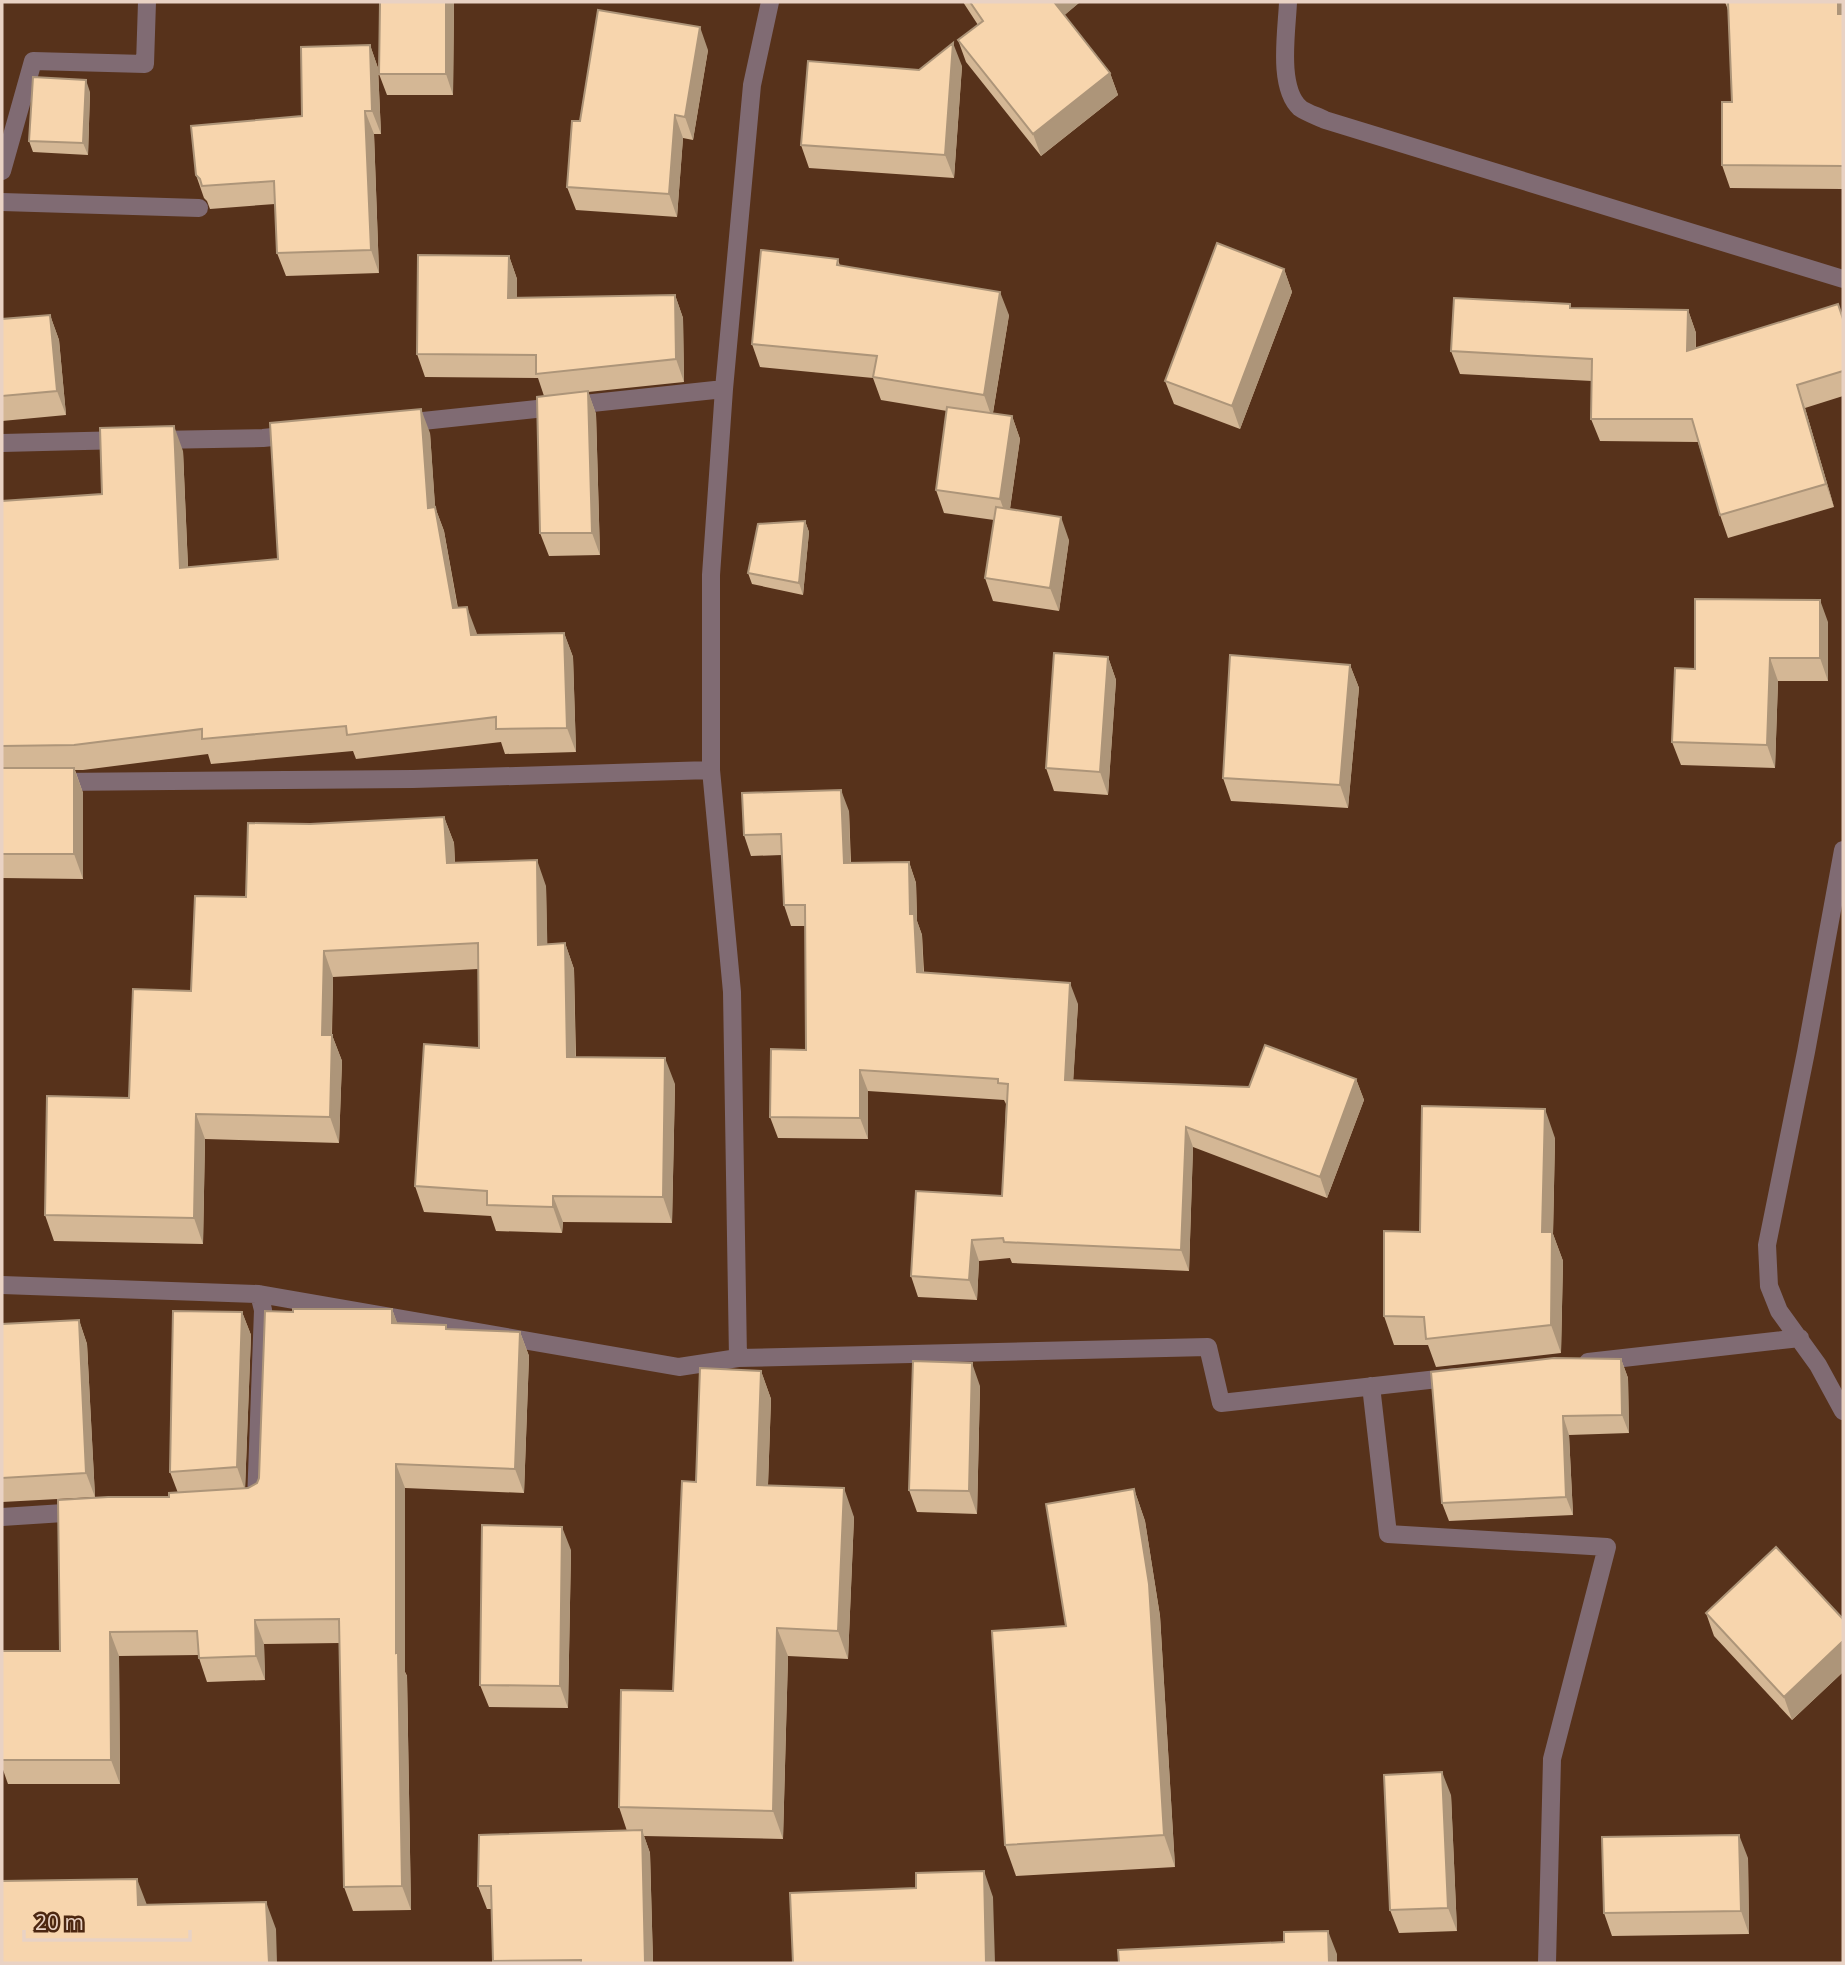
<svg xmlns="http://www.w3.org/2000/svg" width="1845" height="1965" font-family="'Open Sans',sans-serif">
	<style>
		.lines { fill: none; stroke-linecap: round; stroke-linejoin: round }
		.minor { stroke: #806b73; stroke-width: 18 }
		.wall { fill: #d4b795 }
		.shaded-wall { fill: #ad9579 }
		.building { fill: #f7d5ad; stroke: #ad9579; stroke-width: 2 }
	</style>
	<rect width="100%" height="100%" fill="#57321b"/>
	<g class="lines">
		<path class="minor" d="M1288,2c-1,28 -11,85 12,106 7,5 17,8 25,12l518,159
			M2,171l31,-110 112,3 2,-62
			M2,202l197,6
			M404,423l320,-34
			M156,440l107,-2 29,-3
			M2,443l123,-3
			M57,782l356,-3 298,-9
			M1843,850l-37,202 -39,193 2,41 10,25 39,54 25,46
			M2,1285l257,9 420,73 59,-9 470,-11 13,56 235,-26
			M738,1358l-6,-366 -21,-222v-195l13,-186 28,-304 18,-83
			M1588,1362l212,-24
			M1371,1386l17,148 219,13 -55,212 -5,204
			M254,1501h2l7,-191 -4,-16
			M2,1517l77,-5"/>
	</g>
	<path class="wall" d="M454,2l-1,93h-66l-8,-21z
		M963,2h117l-16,13 46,58 8,22 -77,61 -75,-94 -8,-22 20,-15z
		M1725,2h118v187l-113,-1 -8,-23 10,-63 -4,-92z
		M370,45l8,23 3,66h-7l5,139 -93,3 -9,-23 -2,-49 -65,5 -3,-8 -3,-3 -8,-23 106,-59z
		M708,50l-15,90 -10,-2 -6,79 -101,-7 -9,-23 13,-66z
		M962,66l-8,112 -145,-10 -8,-23 118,-75z
		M90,92l-2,63 -55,-3 -4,-11z
		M509,256l8,23v19l158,-3 8,23 1,64 -96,10 8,22 4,141 -51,1 -9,-23 4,-137 -6,-18 -113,-1 -8,-23z
		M838,259l2,7 169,49 -16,98 19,3 8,23 -10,70 59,31 -10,71 -66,-10 -8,-23 9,-58 -50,-7 -8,-23 11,-79 -66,-11 -8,-22 -113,-11 -8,-23z
		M1284,269l8,23 -52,137 -66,-25 -9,-23z
		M1838,304l5,13v79l-38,12 29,99 -106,31 -8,-23 -22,-73 -98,-1 -9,-22 1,-38 -132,-7 -9,-23 120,-43 117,2 8,23v15z
		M50,315l9,25 7,75 -64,6v-102z
		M430,433l5,74 9,24 14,77 18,23 1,4 87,-2 9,24 3,95 -71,2 -4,-12 -145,17 -3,-8 -142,13 -3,-10 -125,16h-8l8,23v86l-81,-1v-377l100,-7 81,-43 5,116 90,-8z
		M805,521l4,11 -6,63 -51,-11 -4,-11z
		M1828,622v59h-50l-3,87 -94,-3 -9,-23 23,-73z
		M1108,657l8,23 -8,115 -54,-4 -8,-23z
		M1350,665l9,23 -11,120 -117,-7 -8,-23z
		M849,811l2,52 58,-1 7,21 1,38 5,14 2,37 154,32 -5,77 176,6 107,-8 8,21 -37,98 -134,-51 -4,124 -177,-8 -2,-5 -31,3 -2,39 -59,-3 -7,-21 91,-80 4,-92 -2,-4 -136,-9v48l-90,-1 -8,-21 36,-67 -1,-124h-14l-7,-21 -2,-50 -31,1 -7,-21z
		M444,817l10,26 1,20 91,23 1,58 18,-1 9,26 2,88 99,27 -3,139 -109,-1 -1,11 -66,-2 -5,-15 -67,-4 -9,-26 64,-138 -1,-79 -145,8 -1,58 10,26 -3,82 -134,-4 -2,105 -149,-3 -9,-26 84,-117 117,-201 64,-73z
		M1555,1138l-2,96 10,27 -2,92 -125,14 -8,-22h-34l-10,-29 36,-84z
		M392,1309l5,14 51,6 72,3 9,24 -5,137 -119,-5v184l2,4 4,234 -58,1 -9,-24 -4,-244 -76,1 1,36 -58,2 -9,-27 -79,1 1,128h-112l-6,-17v-116h58l109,-154 9,-4 -8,-21 72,-160 9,23 -6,154 3,-1 9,-5 2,-5 34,-166z
		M79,1320l8,24 8,153 -93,5v-178z
		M1621,1359l7,19 1,55 -60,2 4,80 -124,6 -7,-18z
		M761,1371l10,28 -3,86 86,32 -6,142 -60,-3 -5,183 -139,-3 6,17 3,110h-160l-1,-54h-5l-9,-23 149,-55 -8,-24 54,-116 23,-209z
		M980,1386l-3,128 -60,-2 -8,-22z
		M1134,1489l11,32 15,95 15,251 -159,9 -11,-31 61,-219z
		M571,1550l-3,158 -79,-1 -9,-22z
		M1706,1613l137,6v53l-51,48 -78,-84z
		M1451,1795l6,136 -58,2 -9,-23z
		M1748,1858l1,76 -137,2 -8,-23z"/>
	<path class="shaded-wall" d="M446,2h8l-1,93 -7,-21z
		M1053,2h27l-21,18z
		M1838,2h5v26l-5,-14z
		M700,27l8,23 -15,90 -8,-23z
		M953,43l9,23 -8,112 -9,-23z
		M370,45l8,23 3,66 -9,-23z
		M1110,73l8,22 -77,61 -8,-22z
		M86,80l4,12 -2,63 -5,-12z
		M365,111l9,23 5,139 -8,-23z
		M675,115l8,23 -6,79 -8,-23z
		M509,256l8,23v42l-9,-23z
		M1284,269l8,23 -52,137 -8,-23z
		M1000,292l9,23 -17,103 -8,-23z
		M675,295l8,23 1,64 -8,-23z
		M1688,310l8,23 -1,41 -8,-23z
		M50,315l9,25 7,75 -9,-24z
		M1797,385l8,23 29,99 -8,-23z
		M588,391l8,23 4,141 -8,-22z
		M421,409l9,24 7,100 -9,-25z
		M1012,416l8,23 -12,83 -8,-23z
		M174,426l9,25 6,141 -9,-24z
		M435,507l9,24 18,102 -9,-25z
		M1061,517l8,23 -10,71 -9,-23z
		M805,521l4,11 -6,63 -4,-12z
		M1820,600l8,22v59l-8,-23z
		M467,607l9,24 4,29 -9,-25z
		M564,633l9,24 3,95 -9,-24z
		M1108,657l8,23 -8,115 -8,-23z
		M1770,658l8,23 -3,87 -8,-23z
		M1350,665l9,23 -11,120 -8,-23z
		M74,768l9,25v86l-9,-25z
		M841,790l8,21 2,73 -7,-21z
		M444,817l10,26 2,46 -9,-26z
		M537,860l9,26 2,85 -10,-26z
		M909,862l7,21 1,38 5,14 2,58 -7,-21 -7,-58z
		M565,943l9,26 2,114 -9,-26z
		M324,951l9,26 -2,83 -9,-25z
		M1070,983l8,21 -6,97 -7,-21z
		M332,1035l10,26 -3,82 -9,-26z
		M665,1058l10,26 -3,139 -9,-26z
		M860,1070l8,21v48l-8,-21z
		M1356,1079l8,21 -37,98 -7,-21z
		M1545,1109l10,29 -2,96 10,27 -2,92 -10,-28 -9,-93z
		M196,1114l9,25 -2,105 -9,-26z
		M1186,1127l7,20 -4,124 -8,-21z
		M553,1196l10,26 -1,11 -9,-26z
		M972,1240l7,21 -2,39 -8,-20z
		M392,1309l9,24 -9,-10z
		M242,1312l9,23 -6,155 -8,-23z
		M79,1320l8,24 8,153 -9,-24z
		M520,1332l9,24 -5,137 -9,-24z
		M1621,1359l7,19 1,55 -7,-18z
		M972,1363l8,23 -3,128 -8,-23z
		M761,1371l10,28 -4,114 -10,-28z
		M1563,1416l6,19 4,80 -7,-18z
		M396,1464l9,24v184l2,4 4,234 -9,-24 -6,-233z
		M844,1488l10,29 -6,142 -10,-28z
		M1134,1489l11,32 15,95 15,251 -11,-32z
		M562,1527l9,23 -3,158 -8,-22z
		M255,1620l9,24 1,36 -9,-24z
		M777,1628l11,28 -5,183 -10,-28z
		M110,1632l9,24 1,128 -9,-24z
		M1843,1641v31l-51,48 -8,-23z
		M1442,1772l9,23 6,136 -9,-23z
		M642,1830l8,23 3,110h-8z
		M1739,1835l9,23 1,76 -8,-23z
		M984,1871l9,26 2,66h-9z
		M137,1879l10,26h-9z
		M266,1902l10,27 1,34h-8z
		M1328,1931l9,23v9h-8z"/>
	<path class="building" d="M380,2h66v72h-67z
		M970,2h84l56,71 -77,61 -75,-94 25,-19z
		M1728,2h110v12h5v152l-121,-1v-63h10z
		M598,10l102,17 -15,90 -10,-2 -6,79 -102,-7 5,-66h8z
		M953,43l-8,112 -144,-10 7,-84 111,9z
		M370,45l2,66h-7l6,139 -94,3 -3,-72 -72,5 -2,-7 -4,-4 -5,-49 111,-10 -1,-69z
		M33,77l53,3 -3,63 -54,-2z
		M1217,243l67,26 -52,137 -67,-25z
		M761,250l77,9 -1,6 163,27 -16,103 -111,-18 4,-21 -125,-12z
		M418,255l91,1 -1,42 167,-3 1,64 -140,15v-19l-119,-1z
		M1454,298l116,6v4l118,2 -1,41 151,-47 5,15v52l-46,14 29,99 -106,31 -28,-96h-101l1,-60 -141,-8z
		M50,315l7,76 -55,5v-77z
		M588,391l4,142h-52l-3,-136z
		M947,407l65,9 -12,83 -64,-9z
		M421,409l7,99 7,-1 18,101 14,-1 4,28 93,-2 3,95 -71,1v-12l-149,18 -1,-9 -144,13v-10l-128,16 -72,1v-245l100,-7 -2,-66 74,-2 6,142 98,-9 -8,-136z
		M996,507l65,10 -11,71 -65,-10z
		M805,521l-6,62 -51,-10 10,-49z
		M1695,599l125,1v58h-50l-3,87 -95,-3 3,-74 20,1z
		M1054,653l54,4 -8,115 -54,-4z
		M1230,655l120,10 -10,120 -117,-7z
		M2,768h72v86h-72z
		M841,790l3,73 65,-1 1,52h4l3,58 153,11 -5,97 184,7 16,-42 91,34 -36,98 -134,-50 -5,123 -177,-8 -1,-4 -31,2 -3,40 -58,-4 5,-85 86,5 6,-112 -10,-1v-4l-138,-9v48l-90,-1 1,-68 35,1 -1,-145h-21l-3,-71 -37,1 -2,-42z
		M444,817l3,46 90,-3 1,85 27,-2 2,114 98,1 -2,139 -110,-1v11l-66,-2v-14l-72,-5 9,-142 55,4 -1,-105 -154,8 -2,84h10l-2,82 -134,-3 -2,104 -149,-3 2,-119 82,2 4,-109 58,2 4,-95 51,1 2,-74 62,1z
		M1422,1106l123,3 -3,123h10l-1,93 -125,14 -2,-22 -40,-1v-85l36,1z
		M293,1309h99v14l54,2v4l74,3 -5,137 -119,-5v189l2,-1 4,234 -58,1 -5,-268 -84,1 1,36 -57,2 -2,-27 -87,1 1,128h-109v-109h58l-2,-151 50,-3h61v-4l79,-5 9,-5 2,-5 6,-167 28,1z
		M173,1311l69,1 -5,155 -67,5z
		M79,1320l7,153 -84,5v-154z
		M1554,1358l67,1 1,56 -59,1 3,81 -124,6 -11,-131z
		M913,1361l59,2 -3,128 -60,-1z
		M700,1368l61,3 -4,114 87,3 -6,143 -61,-3 -4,183 -154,-4 2,-117 52,1 9,-210 14,1z
		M1134,1489l15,95 15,251 -159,10 -13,-214 74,-5 -20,-122z
		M482,1525l80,2 -2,159 -80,-1z
		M1776,1547l67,72v22l-59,56 -78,-84z
		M1442,1772l6,136 -58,2 -6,-135z
		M642,1830l3,133h-64v-3l-88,1 -2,-75h-13l1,-51z
		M1739,1835l2,76 -137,2 -2,-76z
		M984,1871l2,92h-193l-3,-70 126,-5v-15z
		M137,1879l1,26 128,-3 3,61h-267v-82z
		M1328,1931l1,32h-210l-1,-13 166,-8v-10z"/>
	<rect width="1845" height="1965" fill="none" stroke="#e9d2c4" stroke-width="7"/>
	<path d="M24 1930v10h166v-10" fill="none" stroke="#e9d2c4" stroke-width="3.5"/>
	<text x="35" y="1930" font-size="21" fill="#e9d2c4" stroke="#4c2710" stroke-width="5" paint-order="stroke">20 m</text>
</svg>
